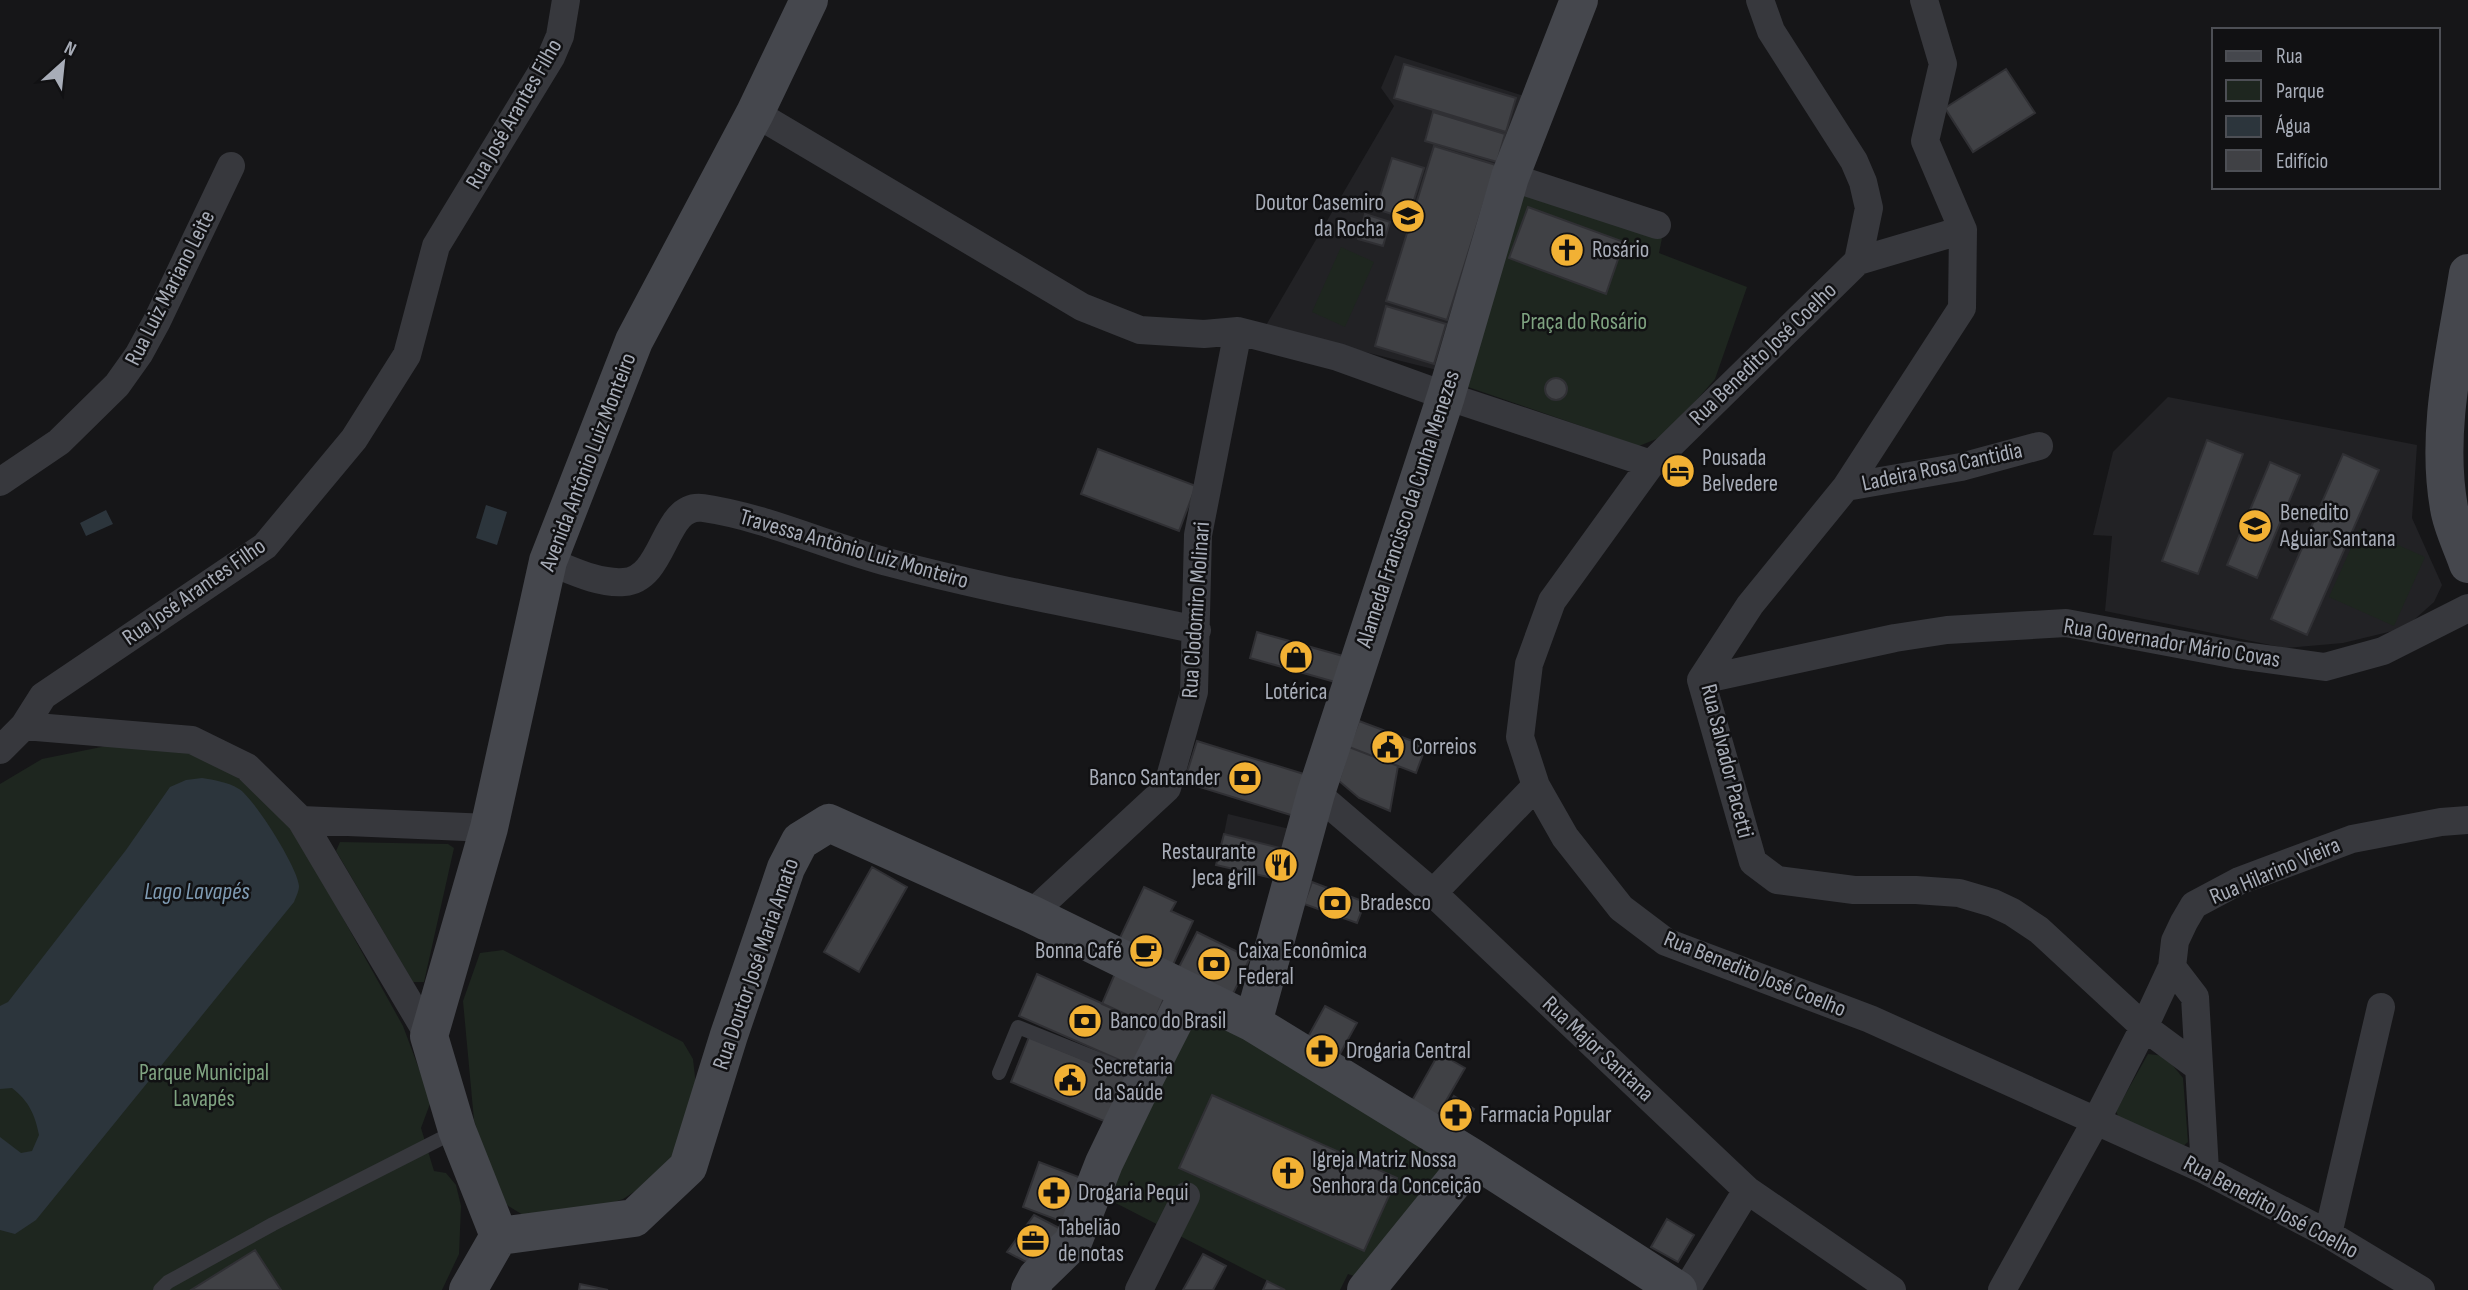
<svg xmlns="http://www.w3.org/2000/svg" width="2468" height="1290" font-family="'Sofia Sans Condensed',sans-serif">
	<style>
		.built { fill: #222225 }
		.green { fill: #1e261f }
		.water { fill: #2c353c }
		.building { fill: #404145; stroke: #303034; stroke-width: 2 }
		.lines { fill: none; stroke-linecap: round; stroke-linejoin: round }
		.lane { stroke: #37383d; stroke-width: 14 }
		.street { stroke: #37383d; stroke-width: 28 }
		.secondary { stroke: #45474d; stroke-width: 38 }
		.labels { text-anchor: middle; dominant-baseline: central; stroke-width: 5; stroke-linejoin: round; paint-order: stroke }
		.street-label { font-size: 23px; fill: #a8adb8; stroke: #111113 }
		.poi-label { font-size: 23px; fill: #a8adb8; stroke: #111113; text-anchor: start }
		.park-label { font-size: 23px; fill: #7fa381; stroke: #111113 }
		.water-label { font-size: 24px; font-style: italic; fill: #7f9bb3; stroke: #111113 }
	</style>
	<rect width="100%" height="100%" fill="#161618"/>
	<path class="built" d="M1395,55l129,41 -87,274 -172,-43 129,-221 -13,-18z
		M2168,397l249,48 -5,73 30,67 -8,17 -29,26 -62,15 -58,5 -180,-37 7,-75 -19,-1 20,-83z
		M1228,814l70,17 -6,20 -68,-17z"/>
	<path class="green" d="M1521,193l141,45 -3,15 88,34 -32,92 -49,56 -27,11 -171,-59z
		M1341,247l33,15 -29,65 -33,-15z
		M2360,528l65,29 -31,69 -65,-29z
		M116,744l73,6 34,17 61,45 119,214 28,75 -10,27 13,43 12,2 10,12 5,21 -2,48 -17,36h-442v-506l42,-25z
		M340,842l108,2 6,4 -30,134h-11l-77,-131z
		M503,950l180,92 10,17 3,27 -16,68 -21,22 -36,23 -36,13 -64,3 -16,-10 -14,-24 -19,-61 -11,-119 17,-48z
		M1207,1015l231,141 5,13 -73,95 -7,-1 -6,14 -9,-3 -8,16h-55l-183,-94 95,-178z
		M2148,1054l17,2 18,22 5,64 -7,6 -61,-27 -4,-10z"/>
	<path class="water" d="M486,505l21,7 -10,33 -21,-7z
		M106,510l7,14 -27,12 -6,-13z
		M202,778c12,2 26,4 37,11 15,9 59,79 60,97 0,5 -3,11 -5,16l-258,318 -21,14 -15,-4v-93l21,16 11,-2 7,-16c-4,-20 -10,-34 -27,-47l-12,1v-83l8,-4 118,-152 44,-63 16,-7z"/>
	<path class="building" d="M1404,64l112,34 -10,34 -112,-34z
		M2006,69l29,44 -62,39 -28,-44z
		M1433,112l72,22 -8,28 -72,-21z
		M1434,146l62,19 -49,155 -61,-19z
		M1392,158l32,10 -16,51 -32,-10z
		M1528,207l96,35 -18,52 -97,-36z
		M1365,214l25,8 -7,24 -25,-7z
		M1386,306l60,18 -12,40 -59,-18z
		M1545 389a11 11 0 1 1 22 0a11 11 0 1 1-22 0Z
		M2207,440l36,14 -45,120 -36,-13z
		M1098,449l98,37 -17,45 -98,-37z
		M2343,454l36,16 -72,165 -36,-16z
		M2270,462l30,13 -43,103 -30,-13z
		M1257,632l86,24 -8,26 -85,-24z
		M1359,721l67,25 -10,27 -67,-26z
		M1197,741l110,34 -13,41 -110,-34z
		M1349,747l49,19 -8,45 -31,-13 -20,-17z
		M1224,834l68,17 -7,30 -69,-16z
		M872,867l35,20 -48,85 -35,-20z
		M1312,882l53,20 -8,21 -53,-19z
		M1144,887l32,15 -5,9 22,10 -21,46 -54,-25z
		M1197,932l53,26 -18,38 -54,-27z
		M1116,971l50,23 -14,32 -50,-22z
		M1037,974l115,52 -19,40 -114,-50z
		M1325,1006l32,17 -22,40 -32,-17z
		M1029,1037l100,41 -18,46 -100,-42z
		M1439,1053l26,15 -30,52 -26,-14z
		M1212,1095l185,83 -33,73 -185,-83z
		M1454,1096l20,13 -15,25 -21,-12z
		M1039,1162l45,17 -16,45 -45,-17z
		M1034,1215l29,15 -35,33 -21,-11z
		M1667,1219l27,16 -16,27 -27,-15z
		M255,1250l26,40h-90z
		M1203,1254l23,12 -13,24h-30z
		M1267,1281l18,9h-22z
		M580,1284l28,6h-29z"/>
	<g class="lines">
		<path class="lane" d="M999,1073l19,-46 125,50
			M160,1290l8,-8 105,-58 183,-93"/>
		<path class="street" d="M1760,0l11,31 83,130 9,21 6,26 -11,53 -207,203 -99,137 -23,63 -9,73 16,49 29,51 56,71 45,34 204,77 335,151 123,64 93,56
			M755,113l327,194 58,23 64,4 34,-3 100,26 108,39 205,68
			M1510,177l147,48
			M1963,230l-1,78 -116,179 -96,118 -49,75 52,182 24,18 77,10h62l43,3 34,10 19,9 27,18 105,97 54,40
			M1858,261l105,-31 -38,-89 18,-77 -19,-64
			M0,482l59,-40 58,-57 22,-31 18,-33 74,-155
			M1846,487l115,-20 78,-21
			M548,561c23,9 50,23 76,21 42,-3 39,-80 79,-74 63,9 126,39 188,55 101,27 204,45 306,67
			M1701,680l194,-42 52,-8 119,-7 171,32 88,12 58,-16 85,-43
			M24,726l168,14 55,27 54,53 128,216
			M0,750l24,-24 19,-30 222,-150 89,-107 53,-84 29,-109 115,-189 9,-21 6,-36
			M1316,793l117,100 314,297 145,100
			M301,820l188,8
			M1433,893l103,-107
			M1031,914l136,-126 27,-96 4,-157 40,-204
			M2172,967l23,30 10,173
			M2328,1234l53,-227
			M1139,1290l47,-94
			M1686,1290l61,-100
			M2002,1290l94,-169 48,-94 28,-60 3,-26 9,-19 10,-17 45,-24 113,-42 89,-17 27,-2"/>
		<path class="secondary" d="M2468,273c-12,77 -33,157 -19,235 3,19 13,38 19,56
			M1253,1023l63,-230 130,-397 64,-219 69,-177
			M499,1236l135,-18 54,-51 41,-132 57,-167 14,-27 29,-18 202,91 222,109 220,135 205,132
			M468,1290l31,-54 -42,-106 -28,-94 60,-208 59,-267 86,-220 121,-228 54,-113
			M1030,1290l7,-13 36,-35 31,-79 41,-85 44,-86
			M1366,1290l107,-132"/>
	</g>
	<defs>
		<g id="school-disc" transform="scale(1.75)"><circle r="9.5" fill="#f2b134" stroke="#111113"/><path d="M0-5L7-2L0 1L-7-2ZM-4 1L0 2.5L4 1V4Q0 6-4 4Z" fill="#111"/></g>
		<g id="church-disc" transform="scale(1.75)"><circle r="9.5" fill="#f2b134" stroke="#111113"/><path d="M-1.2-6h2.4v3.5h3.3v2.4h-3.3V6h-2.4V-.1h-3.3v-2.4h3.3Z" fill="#111"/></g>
		<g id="hotel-disc" transform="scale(1.75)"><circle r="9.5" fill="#f2b134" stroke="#111113"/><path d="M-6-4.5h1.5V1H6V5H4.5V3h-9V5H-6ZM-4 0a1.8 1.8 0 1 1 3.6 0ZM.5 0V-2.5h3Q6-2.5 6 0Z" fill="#111"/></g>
		<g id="university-disc" transform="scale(1.75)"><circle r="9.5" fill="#f2b134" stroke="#111113"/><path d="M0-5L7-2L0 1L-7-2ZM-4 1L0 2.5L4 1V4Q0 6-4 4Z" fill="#111"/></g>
		<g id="shop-disc" transform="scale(1.75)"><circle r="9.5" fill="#f2b134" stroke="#111113"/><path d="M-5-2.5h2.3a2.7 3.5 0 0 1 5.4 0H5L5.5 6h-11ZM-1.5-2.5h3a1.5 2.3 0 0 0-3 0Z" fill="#111"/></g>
		<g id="civic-disc" transform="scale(1.75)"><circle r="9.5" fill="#f2b134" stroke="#111113"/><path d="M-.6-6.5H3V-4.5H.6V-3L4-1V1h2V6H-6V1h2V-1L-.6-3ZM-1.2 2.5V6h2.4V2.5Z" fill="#111"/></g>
		<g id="bank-disc" transform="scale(1.75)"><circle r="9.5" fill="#f2b134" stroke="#111113"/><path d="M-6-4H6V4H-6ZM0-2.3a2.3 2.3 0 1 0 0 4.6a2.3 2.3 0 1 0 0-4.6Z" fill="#111"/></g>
		<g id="restaurant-disc" transform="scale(1.75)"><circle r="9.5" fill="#f2b134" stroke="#111113"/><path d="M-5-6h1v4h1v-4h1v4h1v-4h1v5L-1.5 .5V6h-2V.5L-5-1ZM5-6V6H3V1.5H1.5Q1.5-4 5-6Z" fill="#111"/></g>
		<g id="cafe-disc" transform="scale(1.75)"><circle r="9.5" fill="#f2b134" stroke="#111113"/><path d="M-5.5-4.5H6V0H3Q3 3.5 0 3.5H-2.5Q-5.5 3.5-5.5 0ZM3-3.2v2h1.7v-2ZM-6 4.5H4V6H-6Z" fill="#111"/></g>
		<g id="pharmacy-disc" transform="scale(1.75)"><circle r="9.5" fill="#f2b134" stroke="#111113"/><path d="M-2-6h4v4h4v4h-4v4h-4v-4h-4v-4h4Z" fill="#111"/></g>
		<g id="office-disc" transform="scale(1.75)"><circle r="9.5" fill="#f2b134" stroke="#111113"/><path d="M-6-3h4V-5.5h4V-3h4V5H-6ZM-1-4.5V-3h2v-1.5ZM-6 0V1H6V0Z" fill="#111"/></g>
	</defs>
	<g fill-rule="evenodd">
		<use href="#school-disc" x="1408" y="216"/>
		<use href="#church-disc" x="1567" y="250"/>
		<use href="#hotel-disc" x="1678" y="471"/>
		<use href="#university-disc" x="2255" y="526"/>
		<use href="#shop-disc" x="1296" y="657"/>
		<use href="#civic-disc" x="1388" y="747"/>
		<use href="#bank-disc" x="1245" y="778"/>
		<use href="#restaurant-disc" x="1281" y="865"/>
		<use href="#bank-disc" x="1335" y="903"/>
		<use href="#cafe-disc" x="1146" y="951"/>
		<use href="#bank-disc" x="1214" y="964"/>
		<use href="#bank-disc" x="1085" y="1021"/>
		<use href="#pharmacy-disc" x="1322" y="1051"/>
		<use href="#civic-disc" x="1070" y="1080"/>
		<use href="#pharmacy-disc" x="1456" y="1115"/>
		<use href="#church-disc" x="1288" y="1173"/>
		<use href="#pharmacy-disc" x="1054" y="1193"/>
		<use href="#office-disc" x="1033" y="1241"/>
	</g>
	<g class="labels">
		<g class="street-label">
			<text transform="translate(514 114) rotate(-60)">Rua José Arantes Filho</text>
			<text transform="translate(170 288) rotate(-63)">Rua Luiz Mariano Leite</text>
			<text transform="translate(1763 354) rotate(-44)">Rua Benedito José Coelho</text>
			<text transform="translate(588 462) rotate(-69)">Avenida Antônio Luiz Monteiro</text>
			<text transform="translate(1942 467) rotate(-12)">Ladeira Rosa Cantidia</text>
			<text transform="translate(1408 509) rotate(-72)">Alameda Francisco da Cunha Menezes</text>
			<text transform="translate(854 549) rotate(16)">Travessa Antônio Luiz Monteiro</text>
			<text transform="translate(194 592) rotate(-35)">Rua José Arantes Filho</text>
			<text transform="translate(1196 610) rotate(-86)">Rua Clodomiro Molinari</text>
			<text transform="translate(2172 643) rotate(9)">Rua Governador Mário Covas</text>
			<text transform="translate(1727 761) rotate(76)">Rua Salvador Pacetti</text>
			<text transform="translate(2275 871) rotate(-23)">Rua Hilarino Vieira</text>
			<text transform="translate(756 964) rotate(-71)">Rua Doutor José Maria Amato</text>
			<text transform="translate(1755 974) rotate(22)">Rua Benedito José Coelho</text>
			<text transform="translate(1598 1049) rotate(43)">Rua Major Santana</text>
			<text transform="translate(2271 1207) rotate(28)">Rua Benedito José Coelho</text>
		</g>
		<g class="poi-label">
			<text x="1384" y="203" text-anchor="end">Doutor Casemiro<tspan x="1384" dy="26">da Rocha</tspan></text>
			<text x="1592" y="250">Rosário</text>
			<text x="1702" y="458">Pousada<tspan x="1702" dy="26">Belvedere</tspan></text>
			<text x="2280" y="513">Benedito<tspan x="2280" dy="26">Aguiar Santana</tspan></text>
			<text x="1296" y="692" text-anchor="middle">Lotérica</text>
			<text x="1412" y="747">Correios</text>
			<text x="1220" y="778" text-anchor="end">Banco Santander</text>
			<text x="1256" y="852" text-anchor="end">Restaurante<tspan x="1256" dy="26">Jeca grill</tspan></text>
			<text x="1360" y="903">Bradesco</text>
			<text x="1122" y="951" text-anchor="end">Bonna Café</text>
			<text x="1238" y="951">Caixa Econômica<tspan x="1238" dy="26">Federal</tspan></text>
			<text x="1110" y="1021">Banco do Brasil</text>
			<text x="1346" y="1051">Drogaria Central</text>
			<text x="1094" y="1067">Secretaria<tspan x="1094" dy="26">da Saúde</tspan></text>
			<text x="1480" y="1115">Farmacia Popular</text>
			<text x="1312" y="1160">Igreja Matriz Nossa<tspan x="1312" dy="26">Senhora da Conceição</tspan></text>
			<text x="1078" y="1193">Drogaria Pequi</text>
			<text x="1058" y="1228">Tabelião<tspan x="1058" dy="26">de notas</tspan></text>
		</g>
		<g class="park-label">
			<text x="1584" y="322">Praça do Rosário</text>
			<text x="204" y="1073">Parque Municipal<tspan x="204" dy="26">Lavapés</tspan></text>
		</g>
		<g class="water-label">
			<text x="197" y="891">Lago Lavapés</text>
		</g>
	</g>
	<rect x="2212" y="28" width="228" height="161" fill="#111113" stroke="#4d4f55" stroke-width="2"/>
	<rect x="2226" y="51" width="35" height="10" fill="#45474d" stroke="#4d4f55" stroke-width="2"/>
	<text x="2276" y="63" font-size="21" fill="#a8adb8">Rua</text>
	<rect x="2226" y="80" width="35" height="21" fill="#1e261f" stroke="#4d4f55" stroke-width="2"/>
	<text x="2276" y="98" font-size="21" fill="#a8adb8">Parque</text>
	<rect x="2226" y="116" width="35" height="21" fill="#2c353c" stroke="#4d4f55" stroke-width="2"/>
	<text x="2276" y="133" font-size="21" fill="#a8adb8">Água</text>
	<rect x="2226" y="150" width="35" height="21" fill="#404145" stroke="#4d4f55" stroke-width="2"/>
	<text x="2276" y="168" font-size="21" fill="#a8adb8">Edifício</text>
	<g transform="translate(63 63) rotate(27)" stroke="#111113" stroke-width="5" paint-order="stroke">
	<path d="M0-5L12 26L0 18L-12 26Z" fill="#a8adb8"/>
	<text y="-10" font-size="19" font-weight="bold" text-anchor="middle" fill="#a8adb8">N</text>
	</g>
</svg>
